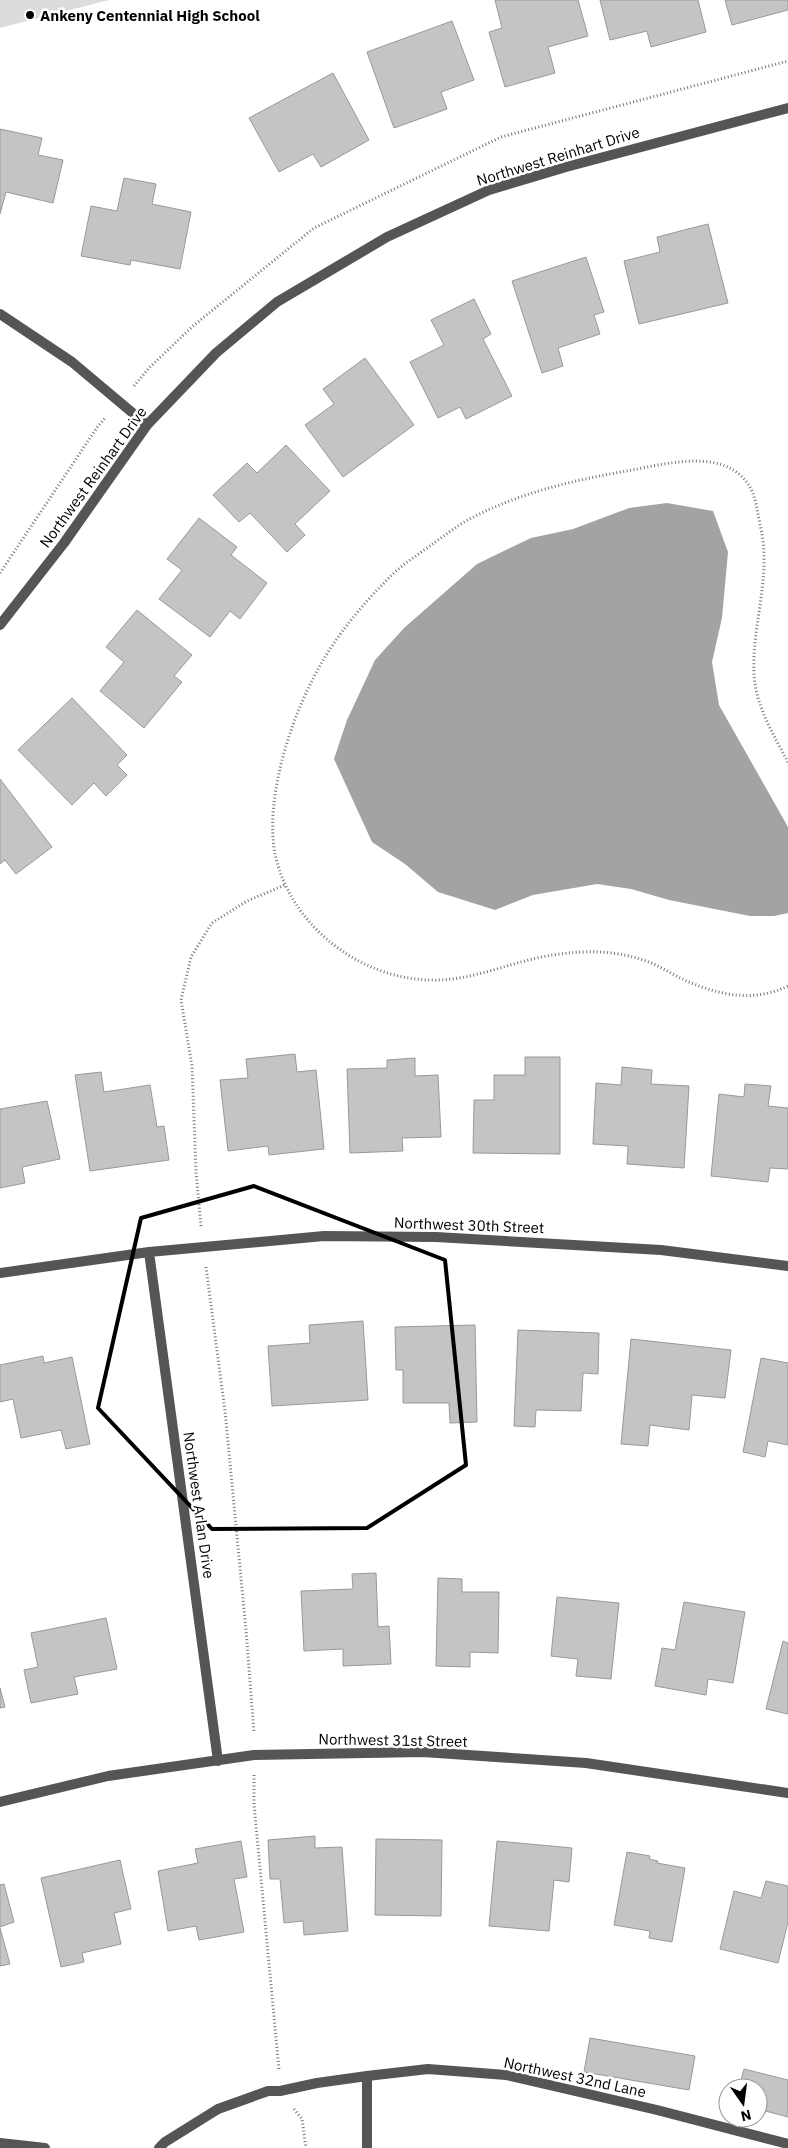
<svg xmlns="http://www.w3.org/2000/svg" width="788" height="2148" font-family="'IBM Plex Sans',sans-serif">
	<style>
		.green { fill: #dcdcdc }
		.water { fill: #a3a3a3 }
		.building { fill: #c4c4c4; stroke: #999 }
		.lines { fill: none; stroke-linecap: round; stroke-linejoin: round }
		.path { stroke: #777; stroke-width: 3; stroke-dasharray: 1 2.5; stroke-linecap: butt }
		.lane { stroke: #555; stroke-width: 10 }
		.street { stroke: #555; stroke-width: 10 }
		.marked { fill: none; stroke: #000; stroke-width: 4; stroke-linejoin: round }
		.poi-dot { fill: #000; stroke: #fff; stroke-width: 2 }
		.labels { text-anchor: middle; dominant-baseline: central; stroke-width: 5; stroke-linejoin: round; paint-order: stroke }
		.poi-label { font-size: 15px; font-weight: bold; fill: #000; stroke: #fff; text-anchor: start }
		.street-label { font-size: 15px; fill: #000; stroke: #fff }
	</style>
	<rect width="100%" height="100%" fill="#fff"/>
	<path class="green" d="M0,0h109l-109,28z"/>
	<path class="water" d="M667,503l46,8 15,41 -6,66 -10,44 7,43 69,122v86l-14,3h-24l-81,-16 -38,-11 -34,-5 -64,11 -38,15 -57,-18 -33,-28 -33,-22 -38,-83 13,-39 28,-60 29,-32 73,-64 54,-26 42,-9 56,-21z"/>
	<path class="building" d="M495,0h83l10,36 -40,11 7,26 -50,14 -16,-55 13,-4z
		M600,0h98l8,32 -55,15 -4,-16 -37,9z
		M725,0h63v10l-56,15z
		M452,21l22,59 -33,12 6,17 -53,19 -27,-76z
		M333,73l36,67 -48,27 -8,-13 -34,18 -30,-54z
		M0,129l42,9 -4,17 25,5 -10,43 -47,-11 -6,22z
		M124,178l32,6 -4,20 39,8 -11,57 -49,-9 -1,5 -49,-9 10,-50 26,5z
		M708,224l20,79 -89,21 -15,-63 36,-9 -3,-15z
		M586,257l18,55 -10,3 6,19 -42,14 5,18 -21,7 -30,-92z
		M474,299l17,35 -8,5 29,57 -46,23 -6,-12 -22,11 -28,-56 34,-17 -13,-25z
		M365,358l49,67 -71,52 -38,-52 29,-21 -11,-15z
		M286,445l44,46 -35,33 10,11 -18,17 -37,-39 -11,9 -26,-27 34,-32 10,10z
		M199,518l38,29 -6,8 36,28 -27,36 -10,-8 -20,26 -51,-38 23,-29 -15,-11z
		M137,610l55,45 -18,21 8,6 -38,46 -44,-37 24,-29 -18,-15z
		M72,698l55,57 -10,10 10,10 -21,21 -12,-13 -22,22 -54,-55z
		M0,779l52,68 -36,27 -11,-14 -5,4z
		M295,1054l2,18 19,-2 8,79 -55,6 -1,-9 -40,5 -8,-71 28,-2 -2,-19z
		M525,1057h35v97l-87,-1 1,-53h20v-25h31z
		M415,1058v18l23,-1 3,62 -39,1 1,13 -53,2 -3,-84 40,-1v-8z
		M622,1067l30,3 -1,14 38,2 -5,82 -57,-4 1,-18 -35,-2 3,-61 25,2z
		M101,1072l3,20 46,-7 7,42 7,-1 5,34 -79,11 -15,-96z
		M745,1084l26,2 -3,20 20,2v61l-18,-1 -2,14 -57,-6 8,-82 25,3z
		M47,1101l13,58 -38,8 3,16 -25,5v-79z
		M363,1321l5,79 -96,6 -4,-60 42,-3 -1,-18z
		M475,1325l2,97 -27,1 -1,-20h-46v-33h-7l-1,-43z
		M518,1330l81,3 -1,41 -15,-1 -2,38 -45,-1 -1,17 -21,-1z
		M631,1339l100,11 -6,48 -33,-3 -3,35 -39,-5 -2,21 -27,-2z
		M43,1356l1,7 28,-6 18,87 -24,5 -5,-19 -40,8 -8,-39 -13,3v-37z
		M761,1358l27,5v82l-20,-4 -3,16 -22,-5z
		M376,1573l2,54 11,-1 2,38 -48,2v-17l-39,2 -3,-60 52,-2 -1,-15z
		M438,1578l24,1v13h37l-1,61 -28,-1v15l-34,-1z
		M557,1597l62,6 -8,76 -35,-3 2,-17 -27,-3z
		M684,1602l61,10 -12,71 -25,-4 -2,16 -51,-9 7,-38 13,2z
		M106,1618l11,51 -43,8 4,17 -47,9 -7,-33 14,-3 -7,-34z
		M783,1641l5,2v71l-22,-5z
		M0,1688l5,19 -5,1z
		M315,1836v12l27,-1 6,84 -44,4 -1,-14 -19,2 -4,-44h-10l-2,-39z
		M376,1839l66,1 -1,76 -66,-1z
		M241,1841l6,36 -13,2 10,53 -45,8 -3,-14 -28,5 -10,-60 40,-8 -3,-14z
		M497,1841l75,7 -3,34 -15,-2 -5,51 -60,-5z
		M627,1852l23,4 -1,3 9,2 -1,2 28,5 -13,74 -23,-4 1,-7 -36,-6z
		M120,1860l11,49 -17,4 7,31 -39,9 2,9 -23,5 -20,-89z
		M766,1881l22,5v36l-10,41 -58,-14 14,-58 27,7z
		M4,1884l10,38 -14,5v-42z
		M0,1928l10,36 -10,2z
		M590,2038l105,18 -6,34 -105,-18z
		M744,2069l44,11v37l-30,-8v-21h-19z"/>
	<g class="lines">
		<path class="path" d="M134,386l15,-18 44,-42 121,-98 187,-91 287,-76
			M0,573l98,-147 8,-9
			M788,762c-14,-26 -33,-58 -34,-88 -2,-40 11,-79 10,-118 0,-16 -4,-32 -7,-47 -2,-11 -5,-21 -12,-29 -26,-31 -80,-16 -113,-10 -58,10 -115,23 -166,51 -14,8 -26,18 -39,27 -11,8 -22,15 -32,24 -26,25 -51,54 -70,85 -31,51 -61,137 -50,197 6,28 21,55 41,75 29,30 71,50 113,51 43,2 82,-19 124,-25 34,-5 61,-5 93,6 15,5 28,15 43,21 33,14 66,20 99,4
			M201,1226l-5,-54 -4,-106 -11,-66 10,-43 21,-34 35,-22 38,-16
			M206,1267l19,144 21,219 8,103
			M254,1775v29l25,266
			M294,2109l8,10 4,29"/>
		<path class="lane" d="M367,2076v72
			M0,2143l45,5
			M159,2148l6,-6 53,-33 50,-18h12l37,-8 50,-7 61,-7 78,6 151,35 131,34"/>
		<path class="street" d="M0,314l72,48 75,63
			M0,625l64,-82 83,-118 69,-72 61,-51 110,-65 102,-47 77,-23 222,-59
			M149,1252l69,509
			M0,1273l149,-21 175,-16 112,1 225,13 127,16
			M0,1802l108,-26 146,-21 169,-3 163,11 202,30"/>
	</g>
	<path class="marked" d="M254,1186l191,74 21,205 -99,63 -155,1 -114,-121 43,-190z"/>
	<circle class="poi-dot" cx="30" cy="15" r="5"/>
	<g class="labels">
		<g class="poi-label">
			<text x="40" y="15">Ankeny Centennial High School</text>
		</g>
		<g class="street-label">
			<text transform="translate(558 156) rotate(-17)">Northwest Reinhart Drive</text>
			<text transform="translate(93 477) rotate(-54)">Northwest Reinhart Drive</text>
			<text transform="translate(469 1225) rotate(2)">Northwest 30th Street</text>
			<text transform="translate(199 1505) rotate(82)">Northwest Arlan Drive</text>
			<text transform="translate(393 1740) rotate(1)">Northwest 31st Street</text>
			<text transform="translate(575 2077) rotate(12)">Northwest 32nd Lane</text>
		</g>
	</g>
	<g transform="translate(743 2103) rotate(166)"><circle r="24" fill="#ffffff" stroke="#999999"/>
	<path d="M0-4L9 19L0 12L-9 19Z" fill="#000000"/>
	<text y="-8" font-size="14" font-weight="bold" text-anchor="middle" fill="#000000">N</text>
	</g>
</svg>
